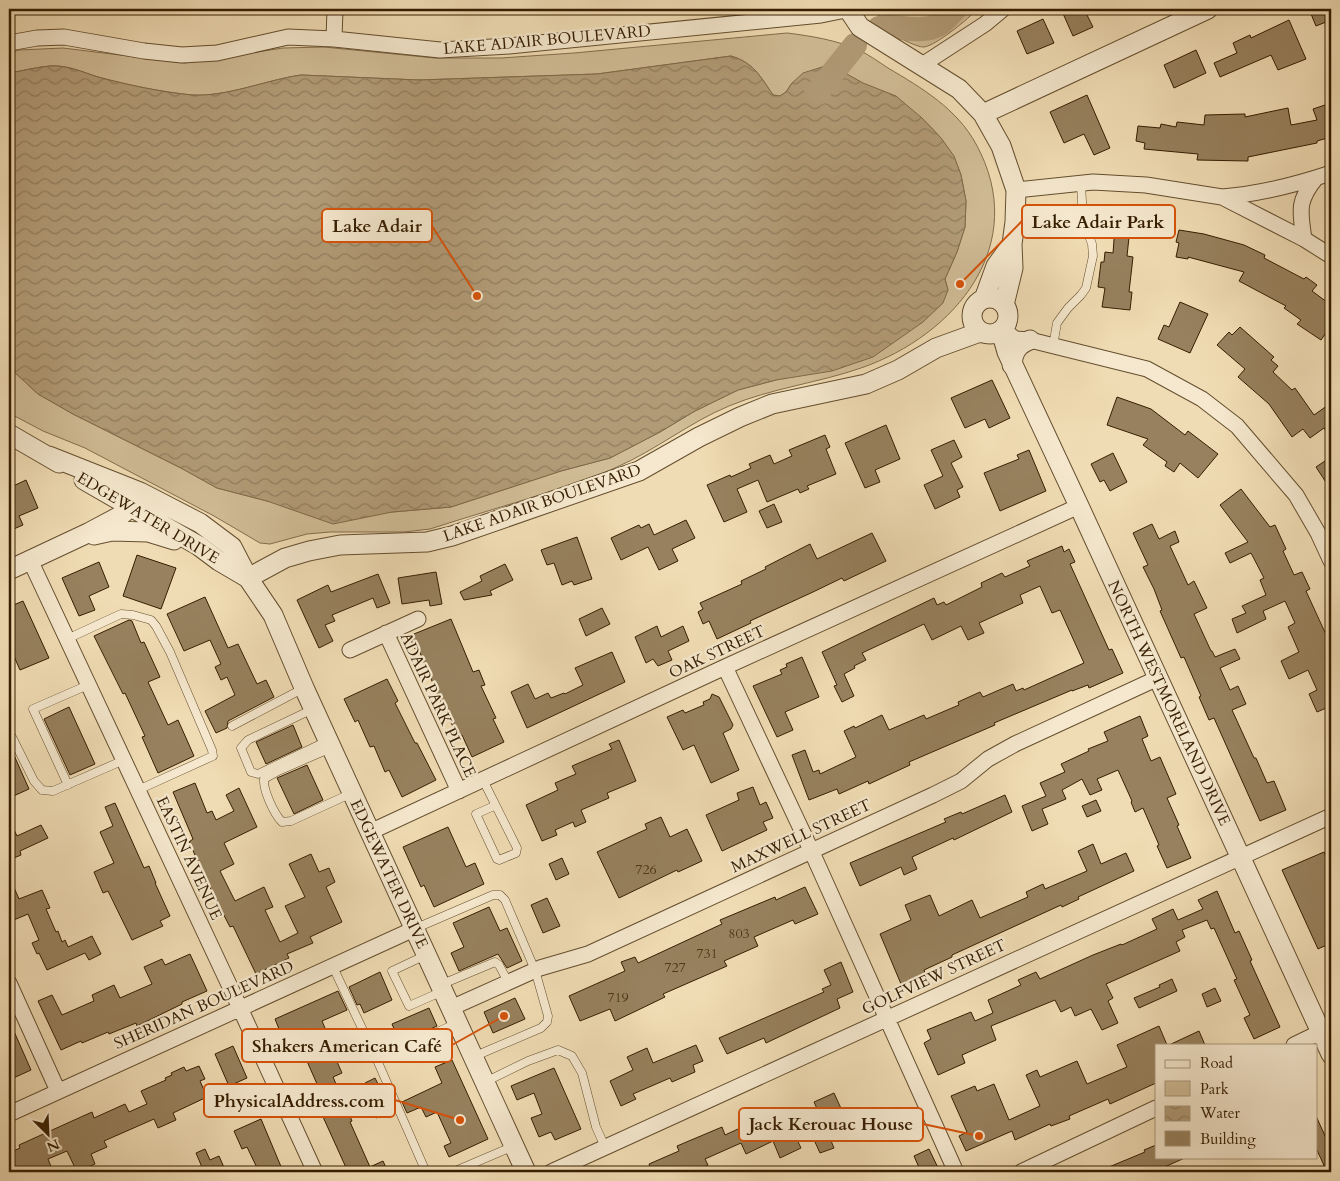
<svg xmlns="http://www.w3.org/2000/svg" width="1340" height="1181" font-family="Cardo,serif">
	<style>
		.park { fill: #d0bc96; stroke: #836d4c }
		.water { fill: url(#water-waves); stroke: #806948 }
		.lines { fill: none; stroke-linecap: round; stroke-linejoin: round }
		.river { stroke: #b19b77; stroke-width: 24 }
		.building { fill: #97815e; stroke: #361e01 }
		.service-casing { stroke: #644e2e; stroke-width: 9 }
		.minor-casing { stroke: #644e2e; stroke-width: 17 }
		.tertiary-casing { stroke: #644e2e; stroke-width: 21 }
		.service { stroke: #f5e8ce; stroke-width: 8 }
		.minor { stroke: #f5e8ce; stroke-width: 15 }
		.tertiary { stroke: #f5e8ce; stroke-width: 19 }
		.labels { text-anchor: middle; dominant-baseline: central; stroke-width: 4.5; stroke-linejoin: round; paint-order: stroke }
		.number-label { font-size: 14px; fill: #4e3718 }
		.street-label { font-size: 16px; fill: #361e01; stroke: #f5e8ce }
		.leader { fill: none; stroke: #d6530b; stroke-width: 2 }
		.callout-dot { fill: #d6530b; stroke: #f5e8ce; stroke-width: 2 }
		.callout { fill: #f5e8ce; stroke: #d6530b; stroke-width: 2 }
		.callout-label { font-size: 18px; text-anchor: middle; font-weight: bold; fill: #361e01 }
	</style>
	<defs>
		<pattern id="water-waves" width="16" height="10" patternUnits="userSpaceOnUse" patternTransform="scale(1.25)"><rect width="16" height="10" fill="#b19b77"/><path d="M0 5q4-4 8 0t8 0" fill="none" stroke="#917e5f"/></pattern>
	</defs>
	<rect width="100%" height="100%" fill="#f0dcb4"/>
	<filter id="stains"><feTurbulence type="fractalNoise" baseFrequency=".004" numOctaves="4"/><feColorMatrix values="0 0 0 0 .2 0 0 0 0 .09 0 0 0 0 .02 0 0 0 .5 -.17"/></filter>
	<radialGradient id="worn" r=".72"><stop offset=".6" stop-color="#630" stop-opacity="0"/><stop offset="1" stop-color="#630" stop-opacity=".3"/></radialGradient>
	<path class="park" d="M883,9h94c-7,9 -42,37 -53,38 -7,1 -37,-15 -42,-20 -4,-6 -4,-9 -3,-15z
		M787,33c24,3 49,7 72,17 10,5 20,12 29,18 34,20 69,41 88,76 55,100 -20,191 -115,224 -43,15 -89,20 -132,38 -39,16 -73,44 -112,61 -24,11 -49,19 -74,27 -38,12 -76,23 -113,35l-26,3h-74l-23,2 -37,10 -10,-1 -46,-27 -129,-68 -42,-17 -34,-18v-46l29,27 35,20 108,54 36,20 50,13 125,11 59,-5 110,-36 49,-13 50,-26 35,-21 43,-21 38,-10 172,-90 -3,-11 12,-27 8,-25 1,-26 -5,-26 -7,-18 -13,-19 -19,-20 -86,-50 -14,-1 -30,16 -6,9 -6,4 -7,-1c-13,-19 -19,-32 -42,-39l-134,18 -178,6 -118,-5c-35,5 -74,22 -109,20 -31,-3 -64,-10 -94,-18 -16,-5 -30,-12 -48,-11 -13,1 -28,5 -41,7v-20l10,-3 44,-2 122,15 98,-15 41,-1 111,11h66l73,-5z"/>
	<path class="water" d="M731,56c23,7 29,20 42,39l7,1 6,-4 6,-9 11,-10 19,-6 14,1 27,15 33,13 26,22 19,20 13,18 7,19 5,26 -1,26 -8,25 -12,27 3,11 -5,13 -20,19 -50,35 -41,14 -56,9 -38,10 -43,21 -35,21 -50,26 -49,13 -110,36 -59,5 -59,12 -66,-23 -50,-13 -36,-20 -108,-54 -35,-20 -29,-27v-294c13,-2 28,-6 41,-7 18,-1 32,6 48,11 30,8 63,15 94,18 35,2 74,-15 109,-20l118,5 178,-6z"/>
	<g class="lines">
		<path class="river" d="M879,28c21,-4 43,8 62,-5 5,-4 10,-10 14,-14
			M816,94l39,-49"/>
	</g>
	<path class="building" d="M1061,9h23l9,18 -20,9z
		M1309,9h22v11l-15,6z
		M1043,19l11,24 -27,11 -10,-23z
		M1289,20l17,39 -28,11 -7,-15 -51,22 -6,-14 23,-10 -4,-10 17,-8 1,3z
		M1196,50l10,23 -32,15 -10,-23z
		M1087,95l23,53 -16,7 -10,-21 -20,9 -14,-31z
		M1331,103v34l-14,4v2l-69,14v4l-51,-1 1,-6 -54,-5 1,-6 -9,-2 2,-15 22,2 1,-4 15,3 1,-5 27,3 1,-10 40,-1v3l43,-9 3,17 26,-5 -4,-11z
		M1115,226l15,2 -3,28 6,1 -4,35h3l-2,18 -28,-3 3,-19 -7,-1 3,-25h3l1,-10 8,1z
		M1179,230l25,4 40,11 21,10 -1,3 40,21 2,-2 11,8 -5,6 19,14v20l-10,15 -24,-16 4,-4 -17,-12 2,-2 -47,-25 5,-9 -56,-15v2l-12,-2 3,-14 -3,-1z
		M1180,302l28,12 -18,39 -32,-14 6,-14 5,2z
		M1240,327l34,30 -3,3 7,6 -5,6 19,18 3,-2 19,27 17,-12v36l-7,-11 -14,10 -7,-9 -11,8 -23,-33 -31,-27 7,-8 -28,-24 12,-13 3,3z
		M992,380l18,38 -21,10 -4,-9 -20,9 -14,-30z
		M1117,397l34,12 34,26 3,-4 30,23 -20,24 -18,-15 -6,9 -9,-6 2,-4 -24,-17 5,-6 -41,-14z
		M886,425l14,34 -25,11 5,12 -15,6 -20,-45z
		M825,435l5,12 -4,2 10,25 -29,12 2,3 -9,4 -2,-4 -31,13 -9,-22 -21,9 10,23 -23,10 -17,-37 23,-10 1,2 20,-9 -2,-4 21,-9 4,9 18,-8 -3,-6z
		M954,440l8,17 -11,6 12,24 -6,3 3,7 -25,12 -11,-24 19,-9 -12,-26z
		M1029,450l17,41 -46,20 -16,-38 35,-14 -2,-4z
		M1113,453l14,29 -17,9 -6,-11 -4,2 -9,-18z
		M1331,457v33l-15,-23z
		M26,480l12,28 -19,8 4,9 -14,6v-43z
		M1241,489l29,38 5,-2 11,24 -3,2 11,24 8,-3 8,17 -4,2 22,48 3,-1v68l-14,6 -8,-18 8,-4 -9,-20 -19,9 -8,-18 18,-9 -11,-25 7,-4 -10,-22 -22,10 3,8 -29,14 -5,-14 14,-6 -4,-7 24,-11 -6,-15 4,-2 -13,-25 -21,10 -5,-10 23,-11 -28,-37z
		M774,504l8,18 -15,6 -8,-17z
		M686,520l9,18 -23,11 6,12 -19,9 -11,-23 -27,13 -10,-22 28,-13 2,3 8,-4 5,11z
		M1152,524l7,15 16,-8 4,11 -9,4 18,39 6,-4 13,27 -13,6 17,37h1l3,6 20,-8 5,10 -20,9 10,22 8,-4 8,18 -14,6 22,48h2l11,25 7,-2 12,29 -26,11 -46,-103 -5,2 -10,-23 2,-1 -17,-39 -3,1 -21,-47 2,-1 -8,-21 -11,-22 5,-2 -15,-32z
		M872,533l14,28 -42,20 -2,-3 -29,14 -63,29 1,2 -34,16 -8,-18 -6,3 -5,-12 5,-3 -3,-6 42,-19 -1,-3 25,-12 -1,-2 45,-23 7,15z
		M577,537l15,42 -18,6 -2,-4 -10,4 -8,-22 -7,2 -6,-15z
		M1062,546l2,6 5,-3 6,13 -5,2 39,86 3,-1 11,24 -34,15 -1,-3 -16,6v-1l-78,33 1,2 -86,37 1,3 -41,19 -1,-3 -29,13 -2,-5 -28,11 -17,-45 13,-5 8,22 6,-2 1,4 36,-17 -12,-26 10,-5 1,2 27,-13 7,15 35,-15 2,4 33,-14 -1,-3 22,-10 3,5 30,-13 3,7 7,-3 1,2 60,-27 -24,-53 -8,3 -12,-27 -20,9 3,8 -44,20 5,10 -16,7 -7,-14 -29,14 -8,-16 -62,29 4,7 -12,6 1,2 -11,6 10,22 -12,6 -8,-16 3,-1 -15,-33 112,-54 3,7 7,-3 2,3 36,-18 -1,-4 21,-10 3,4 25,-11 -3,-5z
		M137,555l39,13 -15,41 -38,-13z
		M99,562l10,25 -20,9 6,14 -16,6 -17,-38z
		M505,564l8,16 -23,11 2,4 -28,5 -4,-8 22,-11 -2,-5z
		M436,572l6,32 -12,2 -1,-6 -27,4 -4,-26z
		M378,574l12,29 -13,5 -4,-10 -41,17 3,6 -10,4 8,16 -14,7 -22,-48 31,-15 3,7z
		M205,597l23,51 10,-4 19,40 9,-4 8,17 -46,24 -1,7 -11,5 -11,-22 30,-16 -8,-18 -6,3 -6,-13 6,-3 -11,-24 -26,11 -17,-37z
		M23,601l26,57 -29,12 -11,-25v-38z
		M602,608l8,16 -24,12 -7,-17z
		M451,619l22,53 6,-2 6,15 -4,1 15,32 -3,1 11,23 -32,15 -10,-22 -4,2 -18,-37 -22,-52 -3,1 -6,-13z
		M129,620l3,1 9,22 3,-1 16,35 -12,5 20,43 10,-5 16,36 -36,17 -16,-36 3,-1 -20,-43 -2,1 -29,-58z
		M657,626l4,11 22,-11 6,15 -21,10 4,9 -14,6 -5,-7 -7,4 -11,-26z
		M612,652l13,30 -98,46 -16,-36 17,-8 7,15 13,-6 3,5 13,-5 1,1 18,-9 -8,-17z
		M802,657l17,40 -34,15 8,18 -16,7 -24,-51 29,-12 -2,-4 7,-3 -1,-3z
		M387,679l11,22 -3,2 20,40h2l19,37 -34,17 -13,-27 -4,2 -11,-26 -4,1 -12,-27 -3,2 -11,-23z
		M712,694l7,3 14,28 -2,4 -8,4 16,37 -28,13 -17,-38 -11,5 -16,-33 16,-7 2,3 19,-8 -1,-3 7,-3z
		M69,707l26,57 -25,11 -26,-56z
		M1140,716l8,20 -6,3 9,22 9,-4 16,37 -9,4 12,27 -2,1 14,32 -24,10 -10,-22 2,-1 -16,-37 -8,4 -4,-10 1,-1 -14,-31 -21,9 5,11 -12,5 -8,-16 -20,11 4,9 -24,10 6,15 -16,7 -10,-25 24,-10 -6,-13 25,-11 -4,-8 28,-13 -1,-2 20,-8 -4,-9z
		M293,725l9,22 -36,17 -10,-22z
		M619,740l17,41 -29,12 2,5 -28,12 5,12 -11,5 -2,-5 -18,8 2,5 -15,6 -16,-36 32,-15 -3,-7 21,-9 -4,-8 40,-17 -3,-5z
		M9,744l20,45 -20,9z
		M307,765l16,35 -29,14 -17,-36z
		M195,783l12,30 5,-2 4,9 18,-9 -8,-16 13,-7 18,39 -33,16 10,21 -14,7 15,30 29,-14 9,20 -8,3 15,32 18,-9 -13,-27 20,-9 -16,-33 22,-10 8,18 10,-4 6,14 -9,5 16,35 -32,15 3,6 -26,11 2,4 -33,16 -23,-48 -3,1 -17,-33 -24,-52 4,-3 -20,-47z
		M753,787l7,18 6,-3 7,16 -10,4 4,8 -45,21 -16,-36 33,-15 -2,-7z
		M1005,795l7,17 -58,28 -1,-2 -41,19 5,12 -13,6 -3,-8 -41,19 -10,-23 96,-41 -2,-3 17,-7 1,2z
		M1096,800l5,11 -14,6 -5,-11z
		M115,803l29,65 5,-2 7,17h-1l15,33 -10,5 3,5 -31,14 -24,-49 -5,2 -9,-21 20,-9 -14,-31 13,-6 -8,-19z
		M661,817l9,20 17,-8 15,32 -24,11 -1,-2 -58,28 -22,-46 50,-23 -2,-5z
		M9,819l8,17 24,-11 7,13 -28,13 1,4 -12,5z
		M448,827l18,40 9,-4 9,21 -50,23 -10,-22 -3,2 -18,-40z
		M1093,844l8,20 25,-11 8,18 -56,26 1,2 -17,8 -1,-2 -109,50v2l-28,13 1,3 -24,11 -21,-50 31,-14 -6,-15 25,-10 9,21 33,-16 8,18 48,-21 -2,-5 17,-8 2,5 42,-18 -9,-20z
		M1324,852l7,17v74l-13,6 -36,-79z
		M562,858l7,16 -13,6 -7,-16z
		M9,876l10,23 23,-9 8,18 -4,1 10,23 2,-1 4,11 3,-2 3,7 24,-11 9,18 -12,6 -4,-7 -38,17 -8,-17 -2,1 -5,-11 7,-3 -11,-26 -19,8z
		M805,887l13,27 -23,10 -2,-4 -39,17 4,9 -34,15 3,5 -64,28 2,3 -29,14 -21,10 -5,-12 -30,12 -11,-25 56,-25 -4,-9 14,-5 3,6 84,-39 -2,-4 55,-23 1,3z
		M1217,891l18,42 4,-2 13,29 -2,1 30,66 -26,12 -10,-21 6,-3 -16,-35 3,-1 -23,-51 -3,1 -4,-9 -25,10 3,7 -9,5 4,9 -74,33 7,14 -5,3 10,22 -16,7 -11,-21 -16,7 -4,-9 -10,5 -6,-12 -64,26 5,14 -34,15 3,8 -27,12 -14,-32 7,-4 -4,-9 44,-18 4,9 18,-8 -5,-13 33,-15 -3,-5 18,-8 4,7 53,-24 28,-11 1,1 35,-16 -5,-10 21,-10 5,11 25,-11 -5,-9z
		M547,898l13,28 -17,7 -12,-28z
		M489,907l11,24 7,-3 15,33 -15,7 -9,-14 -39,17 -8,-18 13,-6 -11,-24z
		M190,954l17,37 -25,11v2l-45,22 -1,-3 -27,11 -1,-2 -26,11 -1,-2 -20,9 -23,-49 14,-6 10,20 32,-14 -2,-6 22,-10 6,13 32,-14 -8,-17 18,-8 3,6z
		M841,962l12,30 -16,7 3,9 -74,35 -2,-5 -37,16 -8,-16 105,-46 -2,-3 9,-4 -7,-15z
		M380,972l12,28 -28,13 -4,-9 -3,1 -8,-18z
		M1172,979l5,12 -38,17 -5,-10 26,-11 -1,-2z
		M1215,988l6,13 -14,6 -5,-13z
		M338,991l9,19 -25,11 11,26 -2,1 11,25 -9,4 19,44 -2,1 20,45 13,-6 5,11h-40l-34,-75 7,-4 -15,-34 -7,3 -12,-25 -4,2 -8,-20z
		M515,998l10,21 -32,14 -9,-21z
		M429,1008l8,18 -37,17 -8,-19z
		M9,1020l22,50 -22,10z
		M1159,1026l8,19h-11v38l-46,21 -2,-5 -39,17 1,3 -19,7 -1,-2 -35,16 -3,-9 -46,20 -7,-15 8,-4 -16,-36 24,-10 2,5 17,-7 15,36 31,-14 -14,-31 11,-5 3,7 37,-16 10,23 40,-17 -10,-22z
		M1199,1031l6,14h-36z
		M696,1045l7,16 -10,4 2,7 -23,10 -2,-4 -37,16 3,5 -15,7 -11,-25 23,-11 -6,-13 20,-9 6,15z
		M233,1046l14,32 -18,8 -14,-32z
		M452,1060l36,79 -39,18 -5,-11 7,-3 -14,-31 -11,5 -5,-10 -14,6 -5,-11 40,-19 -7,-16z
		M199,1066l6,13 -5,2 7,16 -34,16 3,7 -18,8 -4,-9 -50,22 3,6 -16,7 4,10 -18,8 -10,-21 -19,8 4,10 -8,3h-35v-19l11,-5 -1,-3 73,-33 2,6 31,-14 4,8 18,-8 -6,-13 25,-11 -1,-2 7,-3 -1,-2 13,-6 2,4z
		M554,1068l27,61 -26,11 -4,-8 -12,5 -8,-19 11,-4 -8,-21 -17,7 -6,-14z
		M375,1078l6,12 -11,5 -5,-12z
		M834,1093l10,22 -20,9 -10,-22z
		M379,1099l7,14 -10,5 -7,-15z
		M773,1111l4,9 9,-4 15,32 -21,10 -7,-17 -27,13 -5,-11 -36,16 3,6 -4,2 2,5h-54l-3,-8 30,-13 -2,-5 45,-19 3,8 37,-17 -1,-2z
		M1316,1116l10,22 5,-2v36h-4l-11,-24z
		M261,1119l21,50 -7,3h-16l-12,-25 -5,2 -8,-18z
		M829,1136l5,12 -14,5 -5,-11z
		M1156,1145v12h31l-34,15h-56l48,-20 -1,-2z
		M205,1149l5,11 9,-4 7,16h-22l-8,-19z
		M929,1149l11,23h-19l-7,-16z"/>
	<g class="lines">
		<g class="service-casing">
			<path id="service" d="M1053,346l4,-23 11,-15 13,-13 5,-7 7,-32 -1,-12 -9,-24 -2,-36
				M67,639l54,-25 12,1 18,5 5,6 14,26 42,98 1,6 -75,34
				M313,709l-65,31 -7,8 10,24 7,2 69,-33
				M232,726l72,-38
				M9,731l25,50 8,9 11,1 71,-31
				M331,748l-53,23 -14,8c-1,11 10,35 18,43l9,-1 61,-28
				M483,780l34,68 -1,5 -17,7 -2,-1 -21,-45 18,-8
				M68,785l-35,-76 55,-24
				M414,929l79,-34h7l5,5 30,70 13,46 -1,6 -6,6 -68,29
				M426,955l-34,16 17,35 34,-15
				M333,967l44,93 49,112
				M440,985l55,-23 4,3 9,17
				M377,1060l80,-37
				M485,1082l43,-21 30,-11 14,6 10,17 14,54 9,20
				M453,1172l61,-26"/>
		</g>
		<g class="minor-casing">
			<path id="minor" d="M334,39l1,-30
				M9,43l28,-5 27,-1 80,14 38,4 35,-2 71,-16 46,2 106,11 69,-4 312,-31 30,-6
				M922,65l63,-41 18,-15
				M1016,190l77,-8 53,3 76,12 82,42 27,17
				M1222,197c38,-3 73,-12 109,-24
				M1304,239c-4,-28 -7,-38 12,-61
				M1003,329l12,10 15,1 117,29 55,30 35,27 59,69 22,38 13,28
				M30,560l210,448 75,164
				M386,633l73,158
				M350,650l68,-31
				M725,667l86,183 145,322
				M370,832l355,-165 354,-161
				M9,983l49,108
				M451,1008l89,-40 48,-14 345,-159 28,-14 27,-22 27,-15 143,-66
				M1294,1045l37,-18
				M9,1114l405,-185
				M551,1172l780,-356
				M1021,1172l135,-64"/>
		</g>
		<g class="tertiary-casing">
			<path id="tertiary" d="M848,9l12,18 99,62 24,25 18,32 15,44 -1,32 -3,22 1,24 -9,37
				M983,114l225,-105
				M972 316a18 18 0 1 1 36 0a18 18 0 1 1-36 0Z
				M984,299l12,-33 16,-22
				M1001,331l6,21 72,154 252,548
				M1012,365c1,-13 5,-20 18,-25
				M9,434l50,29
				M49,456l91,36 60,31 32,24 16,31 25,37 32,75 221,482
				M84,480l115,66 20,15 29,17
				M94,535l18,-4 36,1 26,8
				M9,570l81,-38 30,-16 7,-6 9,-13
				M248,578l37,-20 24,-7 31,-6 87,-3 25,-6 187,-65 60,-34 41,-20 32,-13 94,-20 32,-14 38,-22 44,-16"/>
		</g>
		<use href="#service" class="service"/>
		<use href="#minor" class="minor"/>
		<use href="#tertiary" class="tertiary"/>
	</g>
	<g class="labels">
		<g class="number-label">
			<text x="646" y="869">726</text>
			<text x="739" y="933">803</text>
			<text x="707" y="953">731</text>
			<text x="675" y="967">727</text>
			<text x="618" y="997">719</text>
		</g>
		<g class="street-label">
			<text transform="translate(547 40) rotate(-5)">LAKE ADAIR BOULEVARD</text>
			<text transform="translate(542 503) rotate(-19)">LAKE ADAIR BOULEVARD</text>
			<text transform="translate(148 518) rotate(31)">EDGEWATER DRIVE</text>
			<text transform="translate(717 652) rotate(-25)">OAK STREET</text>
			<text transform="translate(1169 703) rotate(65)">NORTH WESTMORELAND DRIVE</text>
			<text transform="translate(438 705) rotate(65)">ADAIR PARK PLACE</text>
			<text transform="translate(801 836) rotate(-25)">MAXWELL STREET</text>
			<text transform="translate(189 858) rotate(65)">EASTIN AVENUE</text>
			<text transform="translate(389 874) rotate(65)">EDGEWATER DRIVE</text>
			<text transform="translate(934 977) rotate(-25)">GOLFVIEW STREET</text>
			<text transform="translate(204 1005) rotate(-24)">SHERIDAN BOULEVARD</text>
		</g>
	</g>
	<path class="leader" d="M960 284L1022 221M477 296L432 226M504 1016L452 1045M460 1120L395 1100M979 1136L923 1124"/>
	<g class="callout-dot">
		<circle cx="960" cy="284" r="5"/>
		<circle cx="477" cy="296" r="5"/>
		<circle cx="504" cy="1016" r="5"/>
		<circle cx="460" cy="1120" r="5"/>
		<circle cx="979" cy="1136" r="5"/>
	</g>
	<g class="callout">
		<rect x="1022" y="205" width="153" height="33" rx="5"/>
		<rect x="322" y="209" width="110" height="33" rx="5"/>
		<rect x="242" y="1029" width="210" height="33" rx="5"/>
		<rect x="204" y="1084" width="191" height="33" rx="5"/>
		<rect x="739" y="1108" width="184" height="33" rx="5"/>
	</g>
	<g class="callout-label">
		<text x="1098" y="228">Lake Adair Park</text>
		<text x="377" y="232">Lake Adair</text>
		<text x="347" y="1052">Shakers American Café</text>
		<text x="299" y="1107">PhysicalAddress.com</text>
		<text x="831" y="1130">Jack Kerouac House</text>
	</g>
	<rect width="1340" height="1181" fill="none" stroke="#f0dcb4" stroke-width="30"/>
	<rect x="10" y="10" width="1320" height="1161" fill="none" stroke="#361e01" stroke-width="2.5"/>
	<rect x="15" y="15" width="1310" height="1151" fill="none" stroke="#361e01"/>
	<rect x="1155" y="1044" width="162" height="115" fill="#f5e8ce" stroke="#a9977c"/>
	<rect x="1165" y="1060" width="25" height="8" fill="#f5e8ce" stroke="#a9977c"/>
	<text x="1200" y="1068" font-size="15" fill="#361e01">Road</text>
	<rect x="1165" y="1081" width="25" height="15" fill="#d0bc96" stroke="#a9977c"/>
	<text x="1200" y="1094" font-size="15" fill="#361e01">Park</text>
	<rect x="1165" y="1106" width="25" height="15" fill="url(#water-waves)" stroke="#a9977c"/>
	<text x="1200" y="1118" font-size="15" fill="#361e01">Water</text>
	<rect x="1165" y="1131" width="25" height="15" fill="#97815e" stroke="#a9977c"/>
	<text x="1200" y="1144" font-size="15" fill="#361e01">Building</text>
	<g transform="translate(48 1134) rotate(156)" stroke="#f5e8ce" stroke-width="4" paint-order="stroke">
	<path d="M0-4L9 19L0 12L-9 19Z" fill="#361e01"/>
	<text y="-8" font-size="14" font-weight="bold" text-anchor="middle" fill="#361e01">N</text>
	</g>
	<rect width="100%" height="100%" filter="url(#stains)"/>
	<rect width="100%" height="100%" fill="url(#worn)"/>
</svg>
